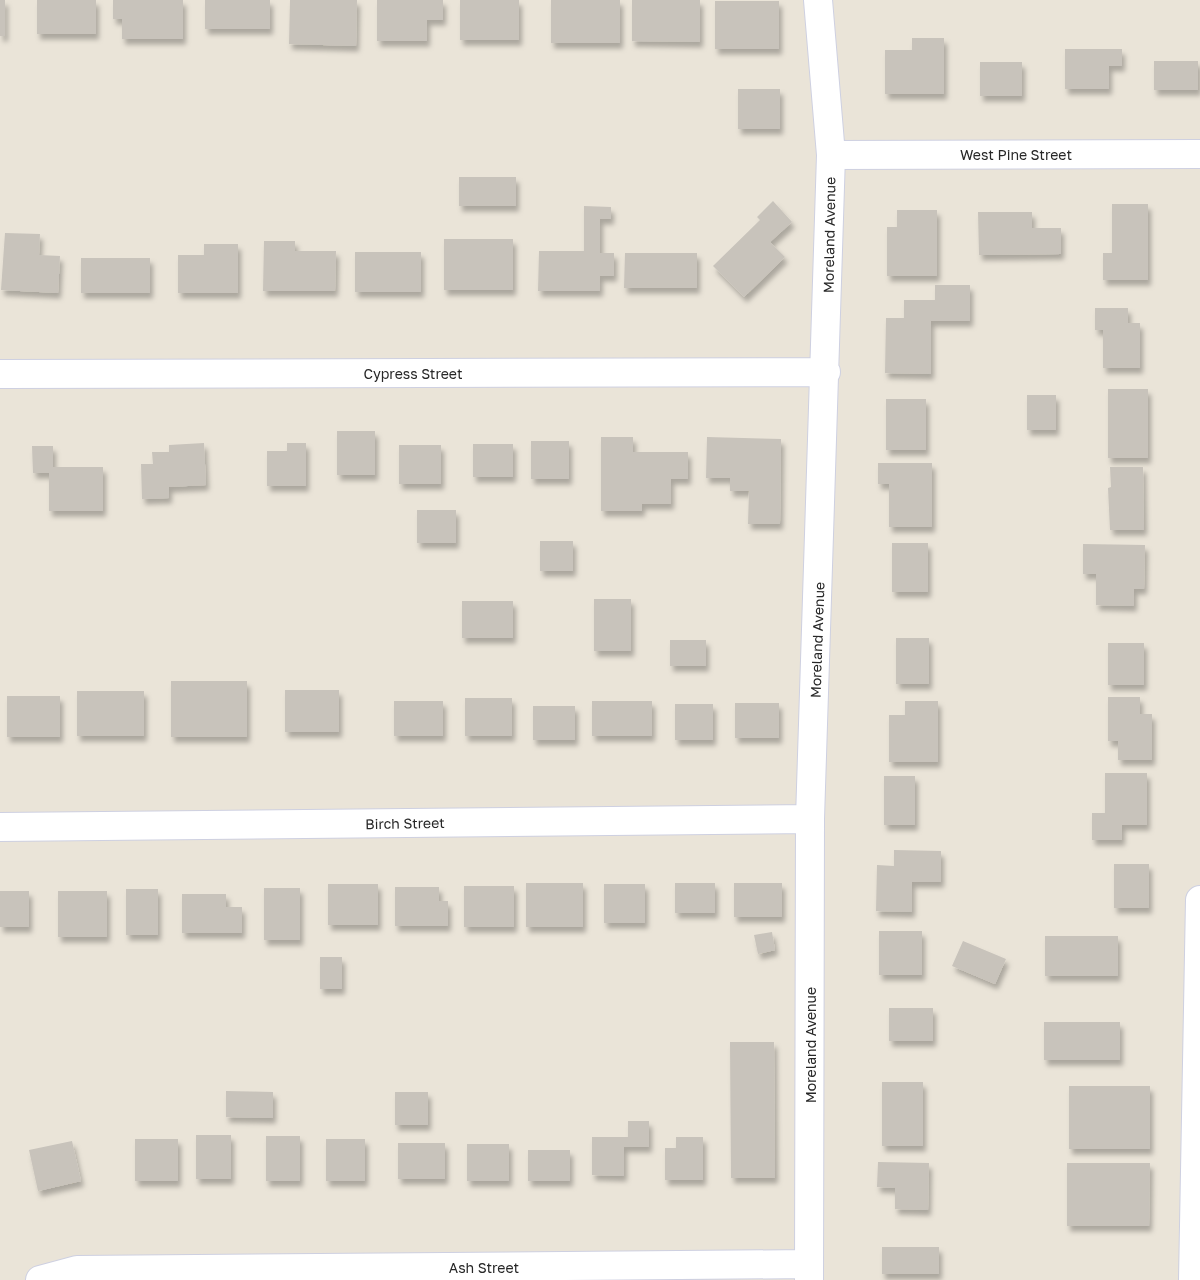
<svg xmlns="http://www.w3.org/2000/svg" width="1200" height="1280" font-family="'Golos Text',sans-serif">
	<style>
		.building { fill: #c8c3bb; filter: url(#shadow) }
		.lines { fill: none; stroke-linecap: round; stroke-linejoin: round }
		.minor-casing { stroke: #ced0e1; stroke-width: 30 }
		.minor { stroke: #fff; stroke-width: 28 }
		.labels { text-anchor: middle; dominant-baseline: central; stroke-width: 4; stroke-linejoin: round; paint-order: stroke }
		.street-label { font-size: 14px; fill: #272727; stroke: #fff }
	</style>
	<defs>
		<filter id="shadow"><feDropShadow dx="3" dy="5.5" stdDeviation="2.5" flood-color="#0004"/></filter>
	</defs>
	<rect width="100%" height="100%" fill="#eae4d8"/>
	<path class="building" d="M0,0h5v36h-5z
		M37,0h59v34h-59z
		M113,0h70v39h-61v-20h-9z
		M205,0h65v29h-65z
		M290,0h67l-1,46 -67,-2z
		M377,0h66v20h-16v21h-50z
		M460,0h59v40h-59z
		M551,0h69v43h-69z
		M632,0h68v42l-68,-1z
		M715,1h64v48h-64z
		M912,38h32v56h-59v-44h27z
		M1065,49h57v17h-13v23h-44z
		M1154,61h44v29h-44z
		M980,62h42v34h-42z
		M738,89h42v40h-42z
		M459,177h57v29h-57z
		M773,201l19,21 -22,20 15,15 -41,40 -31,-31 47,-46 -3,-3z
		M1112,204h36v76h-45v-27h9z
		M584,206l27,1v12h-11v34h14v23h-14v15h-62l1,-40h45z
		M897,210h40v66h-50v-49h10z
		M978,212h54v16h29v26l-82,1z
		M5,233l35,1 -1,21 21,1 -2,37 -57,-3z
		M444,239h69v51h-69z
		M264,241h31v10h41l-1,40h-72z
		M204,244h34v49h-60v-38h26z
		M355,252h66v40h-66z
		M625,253h72v35h-73z
		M81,258h69v35h-69z
		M935,285h35v36h-39v53l-46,-1 1,-55h18v-18h31z
		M1095,308h33v15h12v45h-37v-38h-8z
		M1108,389h40v69h-40z
		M1027,395h29v35h-29z
		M886,399h40v51h-40z
		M337,431h38v44h-38z
		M601,437h32v15h55v27h-17v25h-29v7h-41z
		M707,437l74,2 -1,85h-32l1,-33h-19v-13h-24z
		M531,441h38v38h-38z
		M204,443l2,42 -37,2v11l-27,1 -1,-35h12l-1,-12h17v-7z
		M287,443h19v43h-39v-35h20z
		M473,444h40v33h-40z
		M399,445h42v39h-42z
		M32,446h21v21h50v44h-54v-38h-16z
		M878,463h54v64h-43v-43h-11z
		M1110,467h33l1,63h-34l-2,-42 3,-1z
		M417,510h39v33h-39z
		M540,541h33v30h-33z
		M892,543h36v49h-36z
		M1083,544l62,1 -1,44h-10v17l-38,-1v-31h-13z
		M594,599h37v52h-37z
		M462,601h51v37h-51z
		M896,638h33v46h-33z
		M670,640h36v26h-36z
		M1108,643h36v42h-36z
		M171,681h76v56h-76z
		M285,690h54v42h-54z
		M77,691h67v45h-67z
		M7,696h53v41h-53z
		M1108,697h32v17h12v46h-34v-19h-10z
		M465,698h47v38h-47z
		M394,701h49v35h-49z
		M592,701h60v35h-60z
		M905,701h33v61h-49v-47h16z
		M735,703h44v35h-44z
		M675,704h38v36h-38z
		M533,706h42v34h-42z
		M1105,773h42v52h-25v15h-30v-27h13z
		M884,776h31v49h-31z
		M894,850l47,1v31h-29v30l-36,-1 1,-46 17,1z
		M1114,864h35v44h-35z
		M526,883h57v44h-57z
		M675,883h40v30h-40z
		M734,883h48v34h-48z
		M328,884h50v41h-50z
		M604,884h41v39h-41z
		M464,886h50v41h-50z
		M395,887h44v14h9v25h-53z
		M264,888h36v52h-36z
		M126,889h32v46h-32z
		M0,891h29v36h-29z
		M58,891h49v46h-49z
		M182,894h44v13h16v26h-60z
		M879,931h43v44h-43z
		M772,932l3,18 -17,4 -4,-19z
		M1045,936h73v40h-73z
		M963,941l43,18 -11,25 -43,-18z
		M320,957h22v32h-22z
		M889,1008h44v33h-44z
		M1044,1022h76v38h-76z
		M730,1042h44l1,136h-44z
		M882,1082h41v64h-41z
		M1069,1086h81v63h-81z
		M226,1091l47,1v26l-47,-1z
		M395,1092h33v33h-33z
		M628,1121h21v26h-25v29l-32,-1v-38h36z
		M196,1135h35v44h-35z
		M266,1136h34v45h-34z
		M676,1137h27v43h-38v-32h11z
		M135,1139h43v42h-43z
		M326,1139h39v42h-39z
		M72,1141l9,40 -43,10 -9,-41z
		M398,1143h47v36h-47z
		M467,1144h42v37h-42z
		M528,1150h42v31h-42z
		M878,1162l51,1 -1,47 -33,-1v-21l-18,-1z
		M1067,1163h83l-1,63h-82z
		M882,1247h57v27h-57z"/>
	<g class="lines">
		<g class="minor-casing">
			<path id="minor" d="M831,155l369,-1
				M0,374l826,-2
				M0,827l810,-8
				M40,1280l37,-10 732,-6
				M809,1280l1,-461 21,-664 -13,-155
				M1193,1280l7,-380"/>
		</g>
		<use href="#minor" class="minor"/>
	</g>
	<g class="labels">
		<g class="street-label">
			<text x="1016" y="154">West Pine Street</text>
			<text transform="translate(829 235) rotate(-89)">Moreland Avenue</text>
			<text x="413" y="373">Cypress Street</text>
			<text transform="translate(817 640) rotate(-88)">Moreland Avenue</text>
			<text transform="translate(405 823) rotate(-1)">Birch Street</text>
			<text transform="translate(810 1045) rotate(-90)">Moreland Avenue</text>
			<text x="484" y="1267">Ash Street</text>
		</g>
	</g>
</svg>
